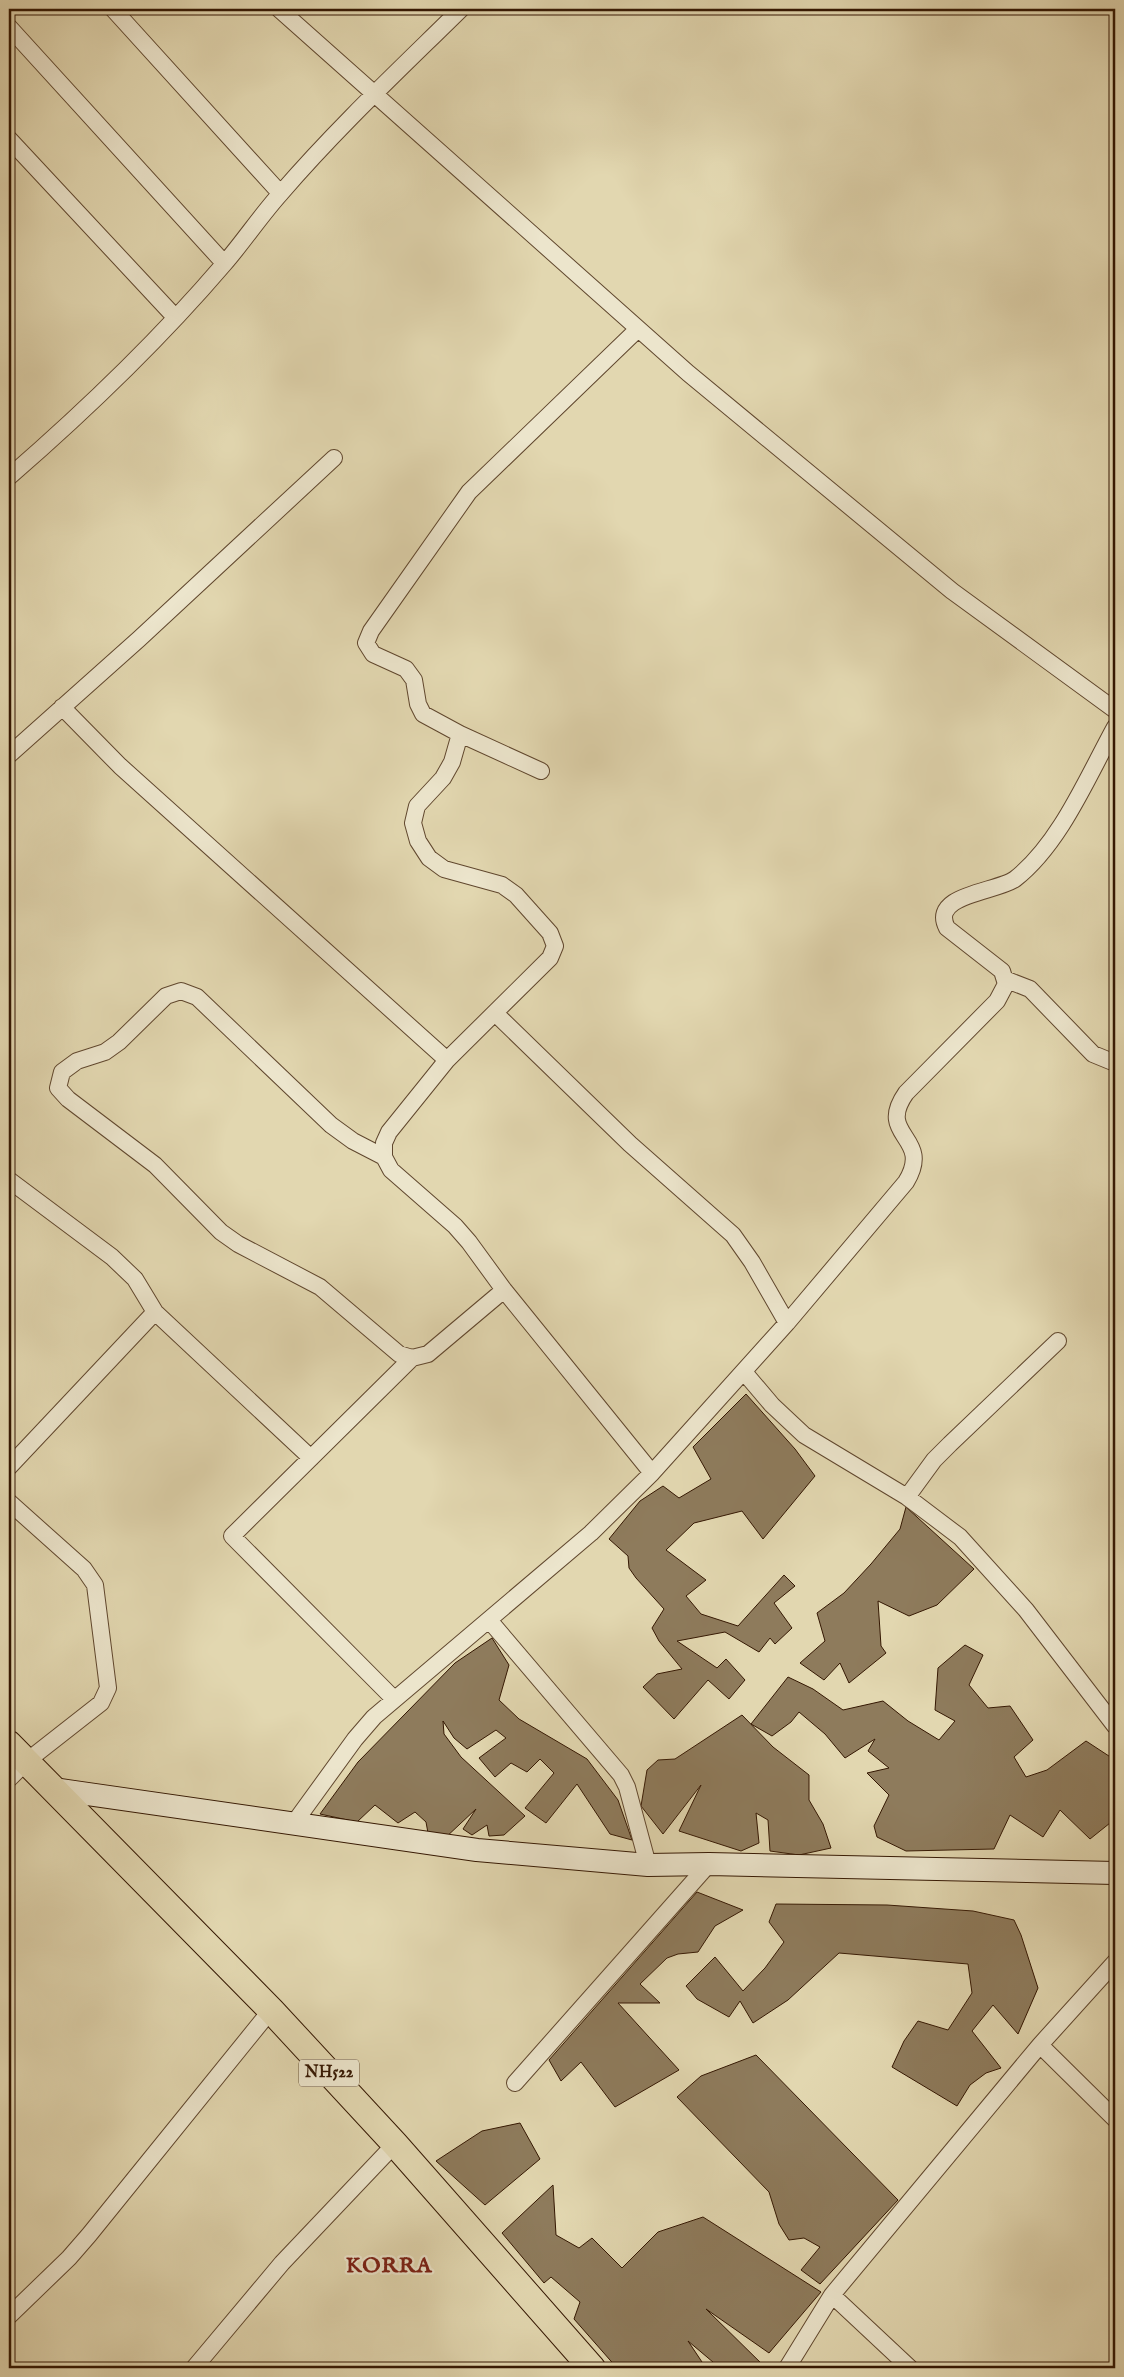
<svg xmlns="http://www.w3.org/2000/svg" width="1124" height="2377" font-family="'IM FELL English',serif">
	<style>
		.building { fill: #8e7b5c; stroke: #341702 }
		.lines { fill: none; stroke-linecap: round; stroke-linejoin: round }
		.minor-casing { stroke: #60472e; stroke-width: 18 }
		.secondary-casing { stroke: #341702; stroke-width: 24 }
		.trunk-casing { stroke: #341702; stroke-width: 28 }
		.minor { stroke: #ece5cc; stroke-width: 16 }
		.secondary { stroke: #ece5cc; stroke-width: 22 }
		.trunk { stroke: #e2d7b0; stroke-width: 26 }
		.labels { text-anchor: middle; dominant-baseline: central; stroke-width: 4.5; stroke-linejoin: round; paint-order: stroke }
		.shield { fill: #ece5cc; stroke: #6b553f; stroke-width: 1 }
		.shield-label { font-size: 16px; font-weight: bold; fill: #341702 }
		.district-label { font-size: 22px; font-weight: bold; letter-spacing: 1px; fill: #7a1f14; stroke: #ece5cc }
	</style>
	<rect width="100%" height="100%" fill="#e2d7b0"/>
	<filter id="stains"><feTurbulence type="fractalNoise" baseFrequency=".004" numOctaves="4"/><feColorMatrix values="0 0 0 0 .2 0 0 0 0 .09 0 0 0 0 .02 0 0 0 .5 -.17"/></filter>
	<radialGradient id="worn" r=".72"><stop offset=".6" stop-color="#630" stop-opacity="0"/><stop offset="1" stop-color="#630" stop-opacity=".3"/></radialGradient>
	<path class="building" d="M746,1394l49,55 20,27 -52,63 -21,-28 -48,12 -28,27 40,30 -20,16 15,18 37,12 46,-51 11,11 -21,17 18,25 -17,16 -5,-6 -11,14 -34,-20 -48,9 40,27 9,-9 19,21 -16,19 -21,-19 -34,39 -31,-32 14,-13 25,-5 -23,-28 -7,-13 12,-19 -28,-31 -7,-10 -1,-12 -19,-17 31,-38 23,-15 16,12 32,-19 -18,-32z
		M906,1507l68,62 -37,36 -28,11 -31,-15 3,45 5,7 -37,30 -9,-20 -16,17 -24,-17 25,-22 -8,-28 27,-20 27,-29 29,-35z
		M492,1638l17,27 -10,35 20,19 68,40 31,41 14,40 -22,-6 -33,-50 -31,39 -21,-15 29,-35 -14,-14 -13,13 -16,-9 -16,14 -16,-19 27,-20 -10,-8 -29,19 -13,-11 -11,-17 1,13 17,23 64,59 -21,19 -15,1 -2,-11 -15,10 -9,-6 13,-20 -32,30 -16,-6 -2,-11 -11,-10 -17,11 -23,-18 -18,17 -37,-8 38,-52 97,-99z
		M965,1645l18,10 -14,30 19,23 22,-2 23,34 -19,17 12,20 21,-7 39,-29 29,19v59l-25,20 -30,-29 -17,27 -33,-22 -16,34 -88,2 -29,-14 -3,-11 15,-31 -22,-22 22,-5 -21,-17 7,-12 -30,19 -20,-24 -26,-22 -8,10 -19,14 -21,-12 37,-47 25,12 30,21 40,-9 25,20 31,19 16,-19 -20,-11 3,-42z
		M742,1715l31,32 36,28v25l14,24 8,24 -32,7 -29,-4 -2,-31 -12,-7 3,30 -18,8 -62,-20 22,-46 -38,49 -22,-28 6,-36 11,-10 17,-1z
		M697,1892l46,18 -28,16 -17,26 -20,2 -11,4 -27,26 20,19h-42l61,67 -64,37 -34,-45 -20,19 -12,-21z
		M776,1904l111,1 86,6 41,9 7,15 17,53 -20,46 -25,-29 -21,26 29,37 -15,5 -16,12 -13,21 -65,-39 12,-26 14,-20 30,9 24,-37 -4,-29 -129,-11 -51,47 -35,23 -13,-22 -11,16 -32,-18 -11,-13 29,-29 28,34 22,-23 19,-26 -15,-20z
		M756,2055l142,145 -78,84 -19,-14 19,-23 -16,-9 -15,2 -10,-16 -10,-32 -92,-95 24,-21z
		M520,2123l20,36 -55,46 -49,-44 46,-30z
		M553,2185l3,50 23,13 13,-10 30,30 36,-36 45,-15 118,75 -52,61 -63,-44 60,59h-46l-32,-27 18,27h-89l-43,-49 6,-17 -29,-25 -7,6 -42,-50z"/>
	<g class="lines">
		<g class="minor-casing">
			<path id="minor" d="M113,9l167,184
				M279,9l409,364 264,218 163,119
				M9,27l215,236
				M9,139l166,178
				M9,477c76,-66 150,-137 215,-213 20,-23 37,-49 57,-71 56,-65 119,-124 180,-184
				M62,707l58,59 327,294
				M460,734l-8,28 -9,16 -26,28 -4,17 5,18 11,17 15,11 58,16 14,10 34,38 5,13 -5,12 -103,102 -58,72 -5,11v14l7,13 64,56 14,16 35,48 148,183
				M9,755l130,-116 195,-181
				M541,771l-81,-37 -37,-20 -5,-10 -4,-24 -8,-11 -33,-15 -7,-11 5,-12 98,-139 169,-163
				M1007,980l23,9 63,65 22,9
				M495,1013l135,131 103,91 19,27 35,61
				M384,1157l-31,-16 -22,-16 -134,-128 -16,-6 -15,5 -47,46 -14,10 -28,9 -15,11 -4,16 10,11 87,66 66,67 17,12 82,43 79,67 13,4 16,-4 76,-64
				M9,1180l103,77 23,22 20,33 156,146
				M744,1372l28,33 32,30 103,62 53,40 66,73 89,116
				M9,1467l146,-155
				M907,1497l27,-37 16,-16 108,-103
				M9,1502l75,67 11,16 13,103 -7,15 -74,58 -18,18
				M489,1620l132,155 6,12 21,78
				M394,1699l-162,-163 180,-178
				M294,1823l61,-84 19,-22 217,-184 61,-60 135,-150 119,-141c28,-46 -31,-45 0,-89l91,-92 9,-17 -4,-13 -55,-43c-18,-34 51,-36 68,-49 45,-35 73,-103 100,-152
				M1040,2045l75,74
				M515,2083l194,-219
				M832,2295l78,73
				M9,2316l60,-58 20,-23 182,-225
				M194,2368l88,-105 113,-119
				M787,2368l45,-73 208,-250 75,-83"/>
		</g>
		<g class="secondary-casing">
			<path id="secondary" d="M53,1789l424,61 171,15 61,-1 406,9"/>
		</g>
		<g class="trunk-casing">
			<path id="trunk" d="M9,1744l262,266 124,134 197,224"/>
		</g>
		<use href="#minor" class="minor"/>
		<use href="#secondary" class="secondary"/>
		<use href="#trunk" class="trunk"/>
	</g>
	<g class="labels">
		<rect class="shield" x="299" y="2059.5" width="60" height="27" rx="4"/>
		<g class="shield-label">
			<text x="329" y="2073">NH522</text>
		</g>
		<g class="district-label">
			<text x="389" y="2266">KORRA</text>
		</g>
	</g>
	<rect width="1124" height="2377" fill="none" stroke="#e2d7b0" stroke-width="30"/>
	<rect x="10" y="10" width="1104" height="2357" fill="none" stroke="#341702" stroke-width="2.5"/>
	<rect x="15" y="15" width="1094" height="2347" fill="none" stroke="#341702"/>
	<rect width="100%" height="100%" filter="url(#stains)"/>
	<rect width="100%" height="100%" fill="url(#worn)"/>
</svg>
